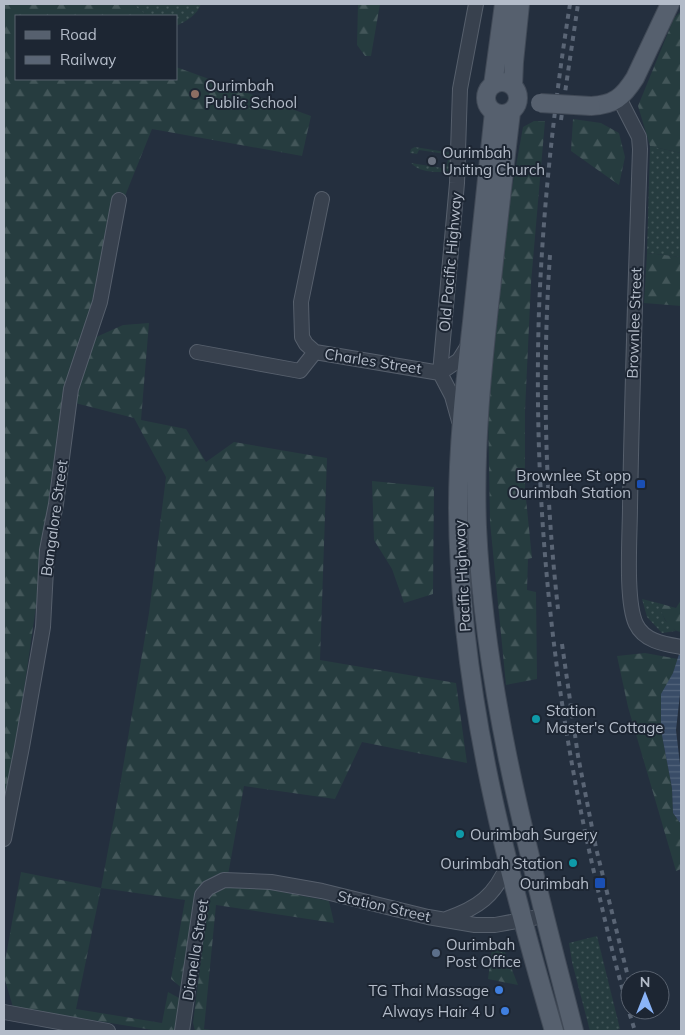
<svg xmlns="http://www.w3.org/2000/svg" width="685" height="1035" font-family="Mulish,sans-serif">
	<style>
		.grass { fill: url(#grass-dots) }
		.forest { fill: url(#forest-firs) }
		.water { fill: url(#water-rules) }
		.lines { fill: none; stroke-linecap: round; stroke-linejoin: round }
		.minor-casing { stroke: #565f6c; stroke-width: 16 }
		.major-casing { stroke: #414a57; stroke-width: 20 }
		.minor { stroke: #38414e; stroke-width: 14 }
		.major { stroke: #56606e; stroke-width: 18 }
		.rail { stroke: #5a6575; stroke-width: 4; stroke-dasharray: 5 5; stroke-linecap: butt }
		.major-bridge-casing { stroke: #414a57; stroke-width: 20; stroke-linecap: butt }
		.major-bridge { stroke: #56606e; stroke-width: 18 }
		.education-dot { fill: #8d6e63; stroke: #1d2633; stroke-width: 2 }
		.worship-dot { fill: #6b7280; stroke: #1d2633; stroke-width: 2 }
		.transit-dot { fill: #1a4fb4; stroke: #1d2633; stroke-width: 2 }
		.culture-dot { fill: #0f9aa8; stroke: #1d2633; stroke-width: 2 }
		.service-dot { fill: #5c6f8a; stroke: #1d2633; stroke-width: 2 }
		.shop-dot { fill: #3f7fe0; stroke: #1d2633; stroke-width: 2 }
		.labels { text-anchor: middle; dominant-baseline: central; stroke-width: 4; stroke-linejoin: round; paint-order: stroke }
		.poi-label { font-size: 15px; fill: #b4bcc9; stroke: #1d2633; text-anchor: start }
		.street-label { font-size: 15px; fill: #b4bcc9; stroke: #1d2633 }
	</style>
	<defs>
		<pattern id="grass-dots" width="8" height="8" patternUnits="userSpaceOnUse" patternTransform="scale(1.25)"><rect width="8" height="8" fill="#263c3f"/><path d="M2 2h.1M6 6h.1" fill="none" stroke="#435659" stroke-width="1.8" stroke-linecap="round"/></pattern>
		<pattern id="forest-firs" width="22" height="20" patternUnits="userSpaceOnUse" patternTransform="scale(1.25)"><rect width="22" height="20" fill="#263c3f"/><path d="M5 1l3.5 6h-7zM16 11l3.5 6h-7z" fill="#435659"/></pattern>
		<pattern id="water-rules" width="6" height="5" patternUnits="userSpaceOnUse" patternTransform="scale(1.25)"><rect width="6" height="5" fill="#394c67"/><path d="M0 2.5h6" fill="none" stroke="#53647b"/></pattern>
	</defs>
	<rect width="100%" height="100%" fill="#242f3e"/>
	<path class="grass" d="M132,4h69c-4,11 -14,17 -25,22v-10h-28z
		M650,146l31,7v104l-34,-4z
		M415,147l37,6v18c-13,2 -33,2 -41,-8l31,5 1,-3h4l1,-6 -3,-1v-4l-26,-4 -2,4 -7,-1 1,-4z
		M642,599l16,4 7,17 11,11 -14,2 -15,-16z
		M597,936l23,93 -8,2h-22l-18,-69 -3,-19z"/>
	<path class="forest" d="M4,4h128l16,12h-132v63h160v-12l135,49 -9,40 -150,-27 -27,67 -12,-1 -21,108 -39,186 -49,339z
		M358,4h22l-9,52h-6l-8,-11z
		M681,11v142l-31,-7 -12,-40 36,-88z
		M573,119l28,4 18,10 6,24 -6,28 -48,-34z
		M534,121h11l-14,162 -6,128v78l7,69 -4,1 -1,31 9,2 1,87 -31,6 -16,-163 -2,-111 21,-206 14,-78z
		M647,253l34,4v49l-37,-3z
		M149,323l-8,97 45,9 20,33 28,-20 93,16 -7,202 136,23 11,80 -105,-21 -27,57 -91,-13 -16,89 -23,9 -22,105 -12,-10 14,-79 -84,-12 -25,121 86,14 6,-31 13,7 -3,32h-19l-146,-24 -9,-30v-10l17,-95 80,16 18,-97 30,-178 17,-136 -32,-59 -59,-15 19,-65 29,-13z
		M372,481l62,6 -1,107 -29,9 -12,-34 -18,-29z
		M681,600v32c-13,-2 -19,-18 -23,-29l18,5z
		M645,653l33,6 -5,14 -12,57 11,58 1,25 8,11v45l-5,2 -48,-164 -11,-51z
		M226,886l40,3 63,12 5,22 -118,-18 -12,124 14,2h-23l-2,-8 16,-127z
		M492,949l13,3 13,33 -30,-6z"/>
	<path class="water" d="M681,648v37l-5,45 5,43v51l-8,-11 -1,-25 -11,-58v-36l12,-21z"/>
	<g class="lines">
		<g class="minor-casing">
			<path id="minor" d="M619,98l20,39 1,12c-4,119 -8,239 -10,358 0,27 -5,94 6,117 8,17 28,20 45,23
				M322,199l-21,103 1,35 4,7 9,8 125,21 19,-13 10,-16
				M197,352l103,19 15,-19
				M440,373l17,-190 3,-94 16,-85
				M440,373l12,23 7,25
				M4,839l18,-92 21,-120 4,-77 9,-46 15,-115 29,-87 19,-102
				M446,919c32,-11 49,-23 62,-55
				M4,1012l104,19
				M182,1031l20,-136 6,-7 16,-8 47,2 51,9 106,26 47,8h20l49,-9"/>
		</g>
		<g class="major-casing">
			<path id="major" d="M486 98a16 16 0 1 1 32 0a16 16 0 1 1-32 0Z
				M493,85l11,-81
				M513,86l1,-24 6,-58
				M591,106c23,-1 32,-9 44,-28l35,-74
				M494,112c-8,70 -15,140 -22,210 -7,62 -14,124 -14,186 1,179 46,352 96,523
				M511,112c-7,59 -14,118 -20,177 -9,79 -17,158 -14,238 8,172 55,339 97,504"/>
		</g>
		<use href="#minor" class="minor"/>
		<use href="#major" class="major"/>
		<path class="rail" d="M570,4c-16,101 -27,203 -31,306 -6,184 12,370 52,549 13,58 26,116 44,172
			M561,120l17,-116
			M550,255c-8,117 -5,237 8,354
			M562,644l16,112 18,92 34,137"/>
		<g class="major-bridge-casing">
			<path id="major-bridge" d="M540,103l51,3"/>
		</g>
		<use href="#major-bridge" class="major-bridge"/>
	</g>
	<circle class="education-dot" cx="195" cy="94" r="5"/>
	<circle class="worship-dot" cx="432" cy="161" r="5"/>
	<g class="transit-dot">
		<rect x="636" y="479" width="10" height="10" rx="2.5"/>
		<rect x="594" y="877" width="12" height="12" rx="2.5"/>
	</g>
	<g class="culture-dot">
		<circle cx="536" cy="719" r="5"/>
		<circle cx="460" cy="834" r="5"/>
		<circle cx="573" cy="863" r="5"/>
	</g>
	<circle class="service-dot" cx="436" cy="953" r="5"/>
	<g class="shop-dot">
		<circle cx="499" cy="990" r="5"/>
		<circle cx="505" cy="1011" r="5"/>
	</g>
	<g class="labels">
		<g class="poi-label">
			<text x="205" y="85">Ourimbah<tspan x="205" dy="17">Public School</tspan></text>
			<text x="442" y="152">Ourimbah<tspan x="442" dy="17">Uniting Church</tspan></text>
			<text x="631" y="475" text-anchor="end">Brownlee St opp<tspan x="631" dy="17">Ourimbah Station</tspan></text>
			<text x="546" y="710">Station<tspan x="546" dy="17">Master's Cottage</tspan></text>
			<text x="470" y="834">Ourimbah Surgery</text>
			<text x="563" y="863" text-anchor="end">Ourimbah Station</text>
			<text x="589" y="883" text-anchor="end">Ourimbah</text>
			<text x="446" y="944">Ourimbah<tspan x="446" dy="17">Post Office</tspan></text>
			<text x="489" y="990" text-anchor="end">TG Thai Massage</text>
			<text x="495" y="1011" text-anchor="end">Always Hair 4 U</text>
		</g>
		<g class="street-label">
			<text transform="translate(450 262) rotate(-85)">Old Pacific Highway</text>
			<text transform="translate(634 323) rotate(-88)">Brownlee Street</text>
			<text transform="translate(373 361) rotate(9)">Charles Street</text>
			<text transform="translate(54 518) rotate(-82)">Bangalore Street</text>
			<text transform="translate(462 576) rotate(-93)">Pacific Highway</text>
			<text transform="translate(384 906) rotate(13)">Station Street</text>
			<text transform="translate(195 950) rotate(-81)">Dianella Street</text>
		</g>
	</g>
	<rect width="685" height="1035" fill="none" stroke="#b4bcc9" stroke-width="10"/>
	<rect x="15" y="15" width="162" height="65" fill="#1d2633" stroke="#59626f"/>
	<rect x="25" y="31" width="25" height="8" fill="#56606e" stroke="#59626f"/>
	<text x="60" y="40" font-size="15" fill="#b4bcc9">Road</text>
	<rect x="25" y="56" width="25" height="8" fill="#5a6575" stroke="#59626f"/>
	<text x="60" y="65" font-size="15" fill="#b4bcc9">Railway</text>
	<g transform="translate(645 995)"><circle r="24" fill="#1d2633" stroke="#59626f"/>
	<path d="M0-4L9 19L0 12L-9 19Z" fill="#8ab4f8"/>
	<text y="-8" font-size="14" font-weight="bold" text-anchor="middle" fill="#b4bcc9">N</text>
	</g>
</svg>
